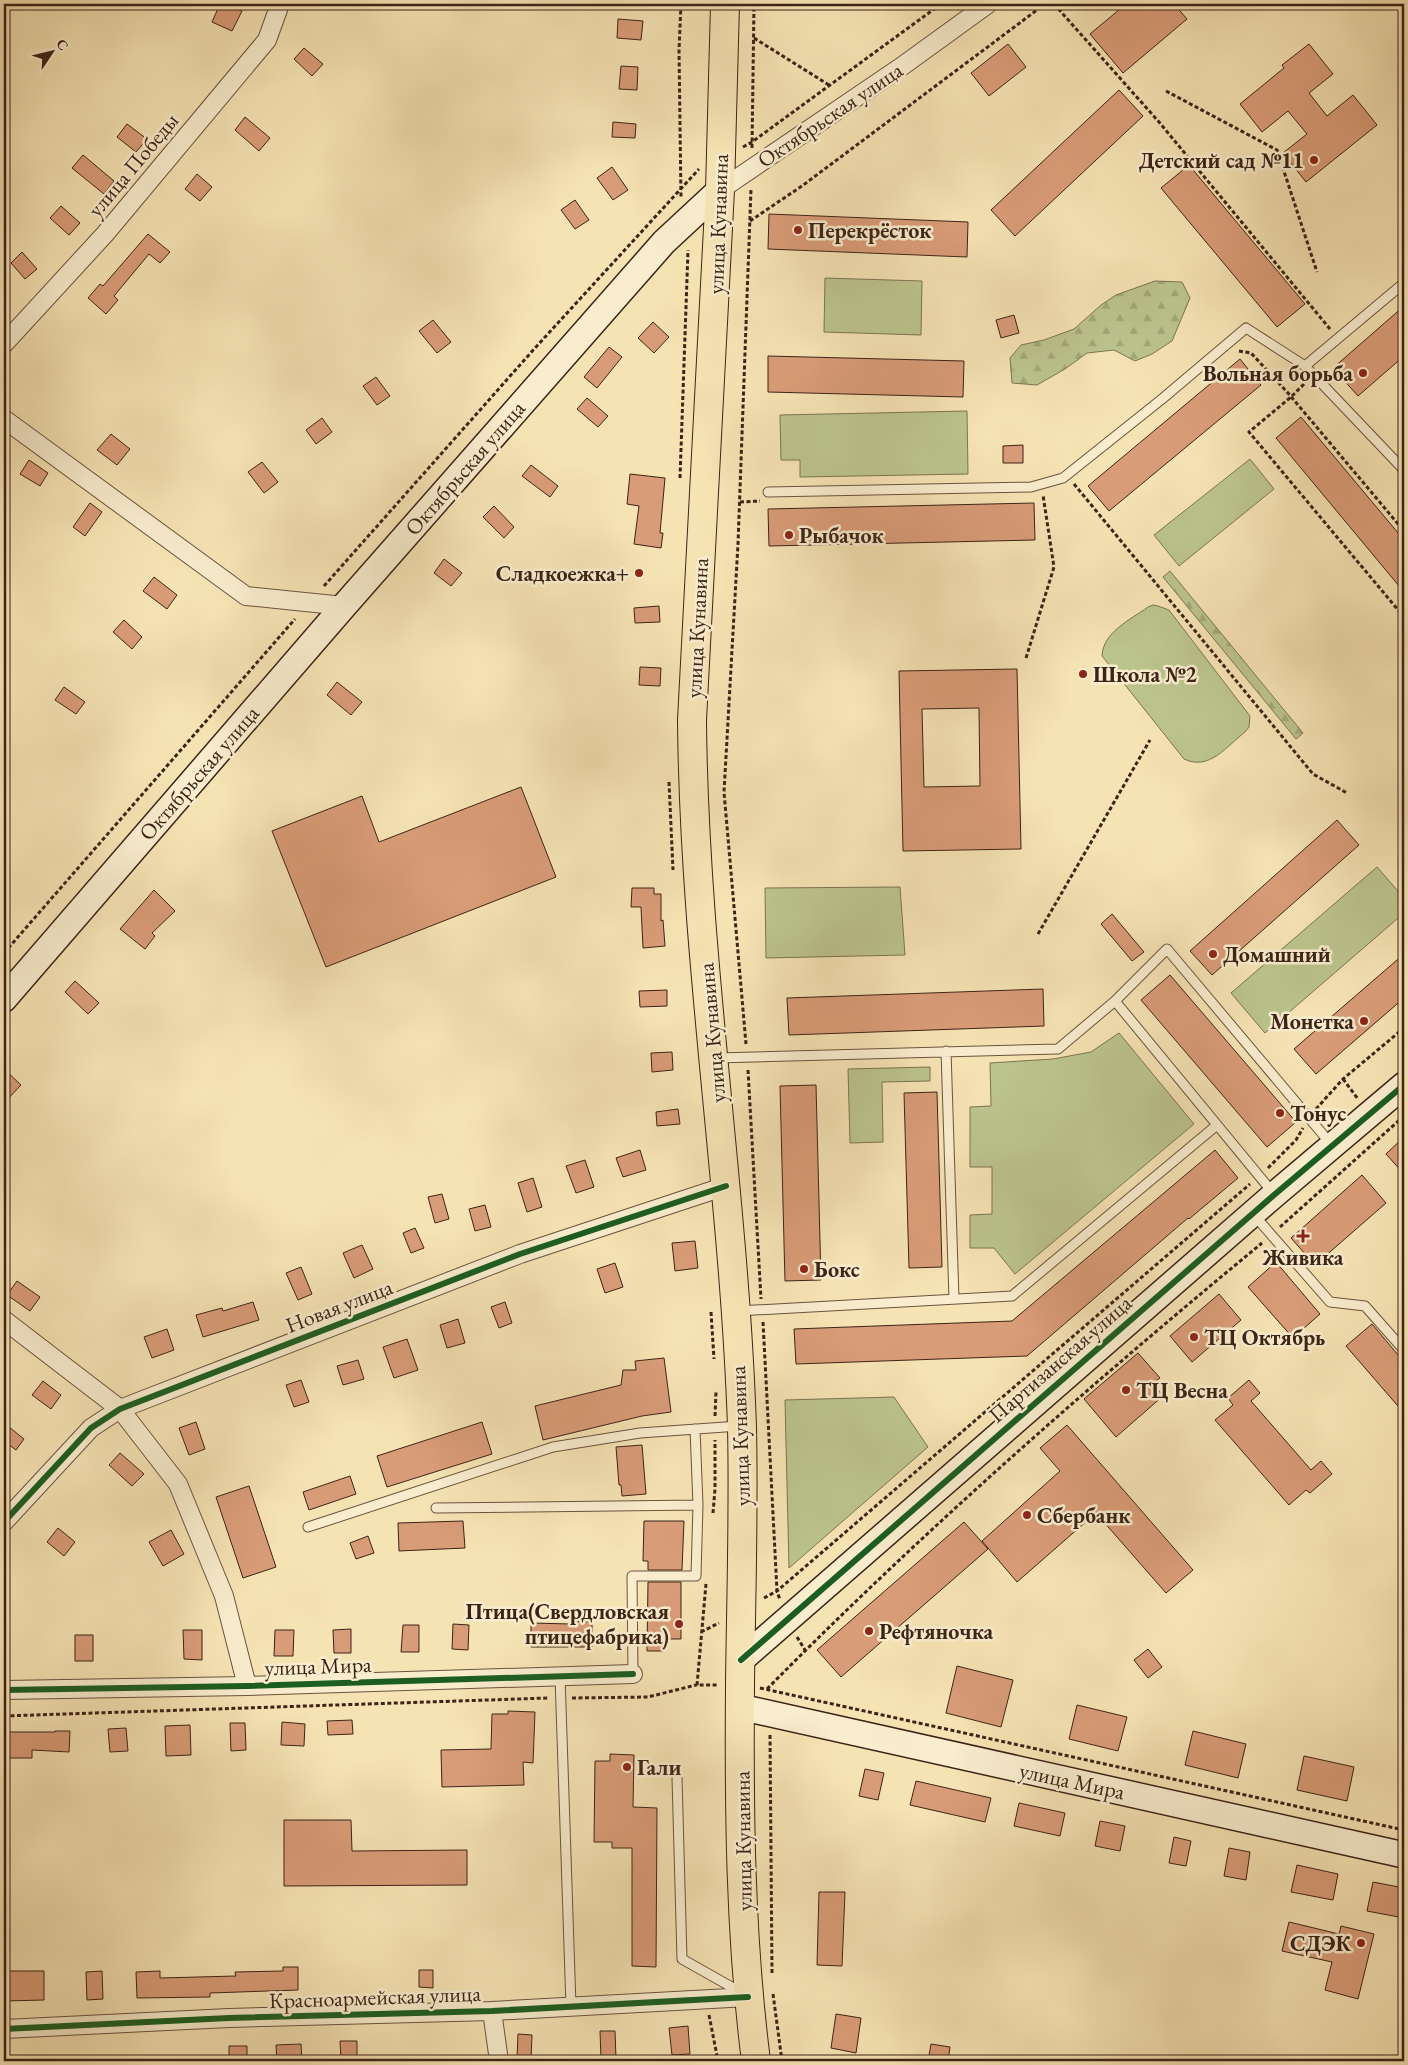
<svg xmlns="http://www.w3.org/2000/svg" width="1408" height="2065" font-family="'EB Garamond',serif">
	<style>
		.forest { fill: url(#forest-firs); stroke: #7c7452 }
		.park { fill: #bcc48d; stroke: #7c7452 }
		.building { fill: #d99c78; stroke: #3d2317; fill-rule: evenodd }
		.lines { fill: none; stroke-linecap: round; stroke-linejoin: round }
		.lane-casing { stroke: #6b533e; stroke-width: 11 }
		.street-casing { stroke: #6b533e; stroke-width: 20 }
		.secondary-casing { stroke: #3d2317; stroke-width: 28 }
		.primary-casing { stroke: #3d2317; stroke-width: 30 }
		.path { stroke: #3d2317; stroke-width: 3; stroke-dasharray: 4 2.5; stroke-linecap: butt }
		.lane { stroke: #f9edce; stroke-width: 9 }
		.street { stroke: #f9edce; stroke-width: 18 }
		.secondary { stroke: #f9edce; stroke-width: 25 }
		.primary { stroke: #f6e3b4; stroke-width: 28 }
		.cycleway-casing { stroke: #f9edce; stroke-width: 9 }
		.cycleway { stroke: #1b5e20; stroke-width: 6 }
		.poi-dot { fill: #8f2418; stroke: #f9edce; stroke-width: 2 }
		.labels { text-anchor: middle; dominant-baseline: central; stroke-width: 5; stroke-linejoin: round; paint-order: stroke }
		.street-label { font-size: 22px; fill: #3d2317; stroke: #f9edce }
		.poi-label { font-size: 22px; font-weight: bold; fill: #3d2317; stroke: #f9edce; text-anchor: start }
	</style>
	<defs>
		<pattern id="forest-firs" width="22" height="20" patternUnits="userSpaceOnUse" patternTransform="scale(1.25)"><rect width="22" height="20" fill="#bcc48d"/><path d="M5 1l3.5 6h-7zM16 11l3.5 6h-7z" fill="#a2a879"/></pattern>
	</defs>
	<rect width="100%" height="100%" fill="#f6e3b4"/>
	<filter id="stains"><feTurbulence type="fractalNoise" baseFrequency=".004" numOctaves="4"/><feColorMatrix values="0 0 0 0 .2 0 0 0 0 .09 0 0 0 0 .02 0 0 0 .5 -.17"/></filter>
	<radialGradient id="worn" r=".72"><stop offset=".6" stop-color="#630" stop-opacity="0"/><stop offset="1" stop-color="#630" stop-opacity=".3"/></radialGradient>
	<path class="forest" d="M1155,281l27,1 8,16 -18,43 -20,13 -17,7 -21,-11 -27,3 -22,16 -28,16 -25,-2 -2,-25 11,-13 23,-5 30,-11 27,-24 15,-10z
		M1170,571l133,162 -7,6 -133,-162z"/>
	<path class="park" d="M825,278l97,3 -1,54 -97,-3z
		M967,411l1,63 -168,3v-17h-19l-1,-45z
		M1250,459l24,30 -95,77 -25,-31z
		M1153,605l5,1 11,4 81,106 -1,11 -4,5c-19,15 -36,39 -61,27l-82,-103c1,-24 28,-36 46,-49z
		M1377,867l27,31v15l-139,120 -34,-40z
		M900,887l5,68 -139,3 -1,-70z
		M1119,1033l75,91 -179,150 -21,-26h-24v-33l22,-1v-47h-22v-60l21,-1 -1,-43 63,-4 38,-7z
		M930,1067v14l-48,1 1,60 -33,1 -2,-74z
		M894,1397l34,50 -139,121 -4,-168z"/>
	<path class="building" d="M220,4h7l15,7 -10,20 -20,-9z
		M1126,4h48l13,15 -64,54 -33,-39z
		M618,19l25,2 -2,19 -24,-2z
		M1008,44l18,23 -37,29 -18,-23z
		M1309,44l24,30 -24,19 18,23 26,-21 24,30 -71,57 -23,-29 24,-19 -19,-23 -26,21 -22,-28 44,-36 -2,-3z
		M304,48l19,16 -11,12 -18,-17z
		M621,66l17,1 -1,23 -18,-1z
		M1119,90l24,26 -128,120 -24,-26z
		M245,117l25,21 -11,13 -24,-21z
		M613,122l23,2 -1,14 -23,-1z
		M127,124l20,15 -11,13 -19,-15z
		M83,155l31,26 -10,13 -32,-26z
		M1189,165l116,139 -28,23 -116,-139z
		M612,167l16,23 -15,10 -16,-22z
		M197,174l15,13 -12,14 -15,-12z
		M575,200l14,20 -14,9 -14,-19z
		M61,206l19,17 -11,12 -19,-17z
		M769,214l199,8 -1,35 -199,-8z
		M148,234l22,18 -10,11 -11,-9 -35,42 4,4 -12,14 -18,-16 12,-14 3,2z
		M22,252l15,17 -12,10 -14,-16z
		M1404,306v50l-46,40 -25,-28z
		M1014,315l5,18 -18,5 -5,-18z
		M433,320l18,22 -14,11 -18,-22z
		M653,322l16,15 -15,16 -16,-15z
		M609,347l13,10 -25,31 -13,-11z
		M768,356l196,5 -1,36 -195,-5z
		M1240,359l21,26 -152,126 -21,-25z
		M376,377l14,19 -13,9 -14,-19z
		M587,398l21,18 -10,11 -21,-18z
		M1301,417l103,123v52l-128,-154z
		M322,418l10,14 -16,12 -10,-14z
		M111,434l19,15 -13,16 -20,-15z
		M1023,445v18h-20v-17z
		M29,460l19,13 -8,13 -20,-12z
		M262,462l16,20 -14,11 -16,-21z
		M531,465l27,21 -8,11 -28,-21z
		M630,474l35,4 -5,55h3l-2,15 -27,-4 5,-38 -12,-2z
		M90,503l12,9 -17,24 -12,-9z
		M1034,503l1,37 -266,6 -1,-37z
		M494,506l20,21 -10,11 -21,-21z
		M444,559l18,14 -11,13 -17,-13z
		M154,577l23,18 -10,14 -24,-18z
		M659,606l1,16 -25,1 -1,-15z
		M124,620l18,17 -10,12 -19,-17z
		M640,667l21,1 -1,18 -21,-1z
		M1017,669l4,180 -118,2 -4,-180zM979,708l1,78 -56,1 -2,-78z
		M337,682l25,20 -11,13 -24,-20z
		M64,687l21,15 -9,12 -21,-14z
		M521,787l35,90 -230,90 -54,-136 90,-35 17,46z
		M1337,820l22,25 -147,130 -22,-24z
		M632,888h22v6h7v27l2,-1 2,26 -22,2 -2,-41h-10z
		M154,890l21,21 -23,22 3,3 -10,13 -25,-20z
		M1112,914l32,38 -12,9 -31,-37z
		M1404,954v44l-88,76 -22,-25z
		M1170,975l126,147 -29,25 -126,-147z
		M75,981l24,22 -11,11 -23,-22z
		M1043,989l1,37 -255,9 -2,-37z
		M667,990v16l-27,1 -1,-16z
		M672,1052l1,18 -21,2 -1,-19z
		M4,1069l17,16 -17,18z
		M816,1085l5,195 -36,1 -5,-195z
		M937,1092l5,175 -33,1 -5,-175z
		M678,1109l2,15 -23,2 -1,-14z
		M1404,1137v37l-18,-20z
		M640,1150l6,20 -23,7 -7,-19z
		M1215,1150l23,28 -49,41 -1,-1 -161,138 -231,8 -2,-35 218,-8z
		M585,1160l9,27 -18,6 -10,-27z
		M1362,1175l24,28 -71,62 -24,-27z
		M533,1178l9,29 -15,5 -9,-29z
		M442,1194l7,25 -14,4 -7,-26z
		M485,1205l6,22 -16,4 -6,-22z
		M415,1228l9,20 -13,5 -8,-20z
		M695,1241l3,27 -23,3 -3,-28z
		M362,1245l11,24 -19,9 -11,-25z
		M1276,1262l44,52 -27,24 -45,-51z
		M615,1263l8,24 -18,6 -8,-24z
		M301,1267l11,27 -14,6 -12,-27z
		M17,1281l23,16 -10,14 -23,-16z
		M1219,1294l22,26 -49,42 -22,-26z
		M253,1302l6,18 -56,17 -7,-22 26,-7 1,3z
		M505,1302l7,21 -13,5 -8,-21z
		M458,1319l7,24 -18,5 -7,-23z
		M1372,1324l32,38v51l-58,-67z
		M167,1329l7,21 -22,8 -8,-21z
		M407,1339l11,31 -24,8 -11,-31z
		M1138,1353l22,25 -7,5 10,13 -47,41 -32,-38z
		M664,1358l7,54 -29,4 -99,24 -8,-34 86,-21 2,-15h13l-1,-9z
		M358,1360l6,19 -21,6 -6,-19z
		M301,1380l8,22 -15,5 -8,-22z
		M1249,1380l11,13 -9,8 60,69 10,-9 11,13 -22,19 -4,-3 -17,15 -74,-85 18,-15 -5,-7z
		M43,1381l18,14 -10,14 -19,-14z
		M196,1422l9,27 -16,6 -10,-27z
		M482,1422l10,32 -105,33 -10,-31z
		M4,1423l20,16 -8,11 -12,-9z
		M1067,1425l126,145 -27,23 -70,-80 -79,69 -35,-41 78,-70 -20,-23z
		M642,1445l4,49 -24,2 -1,-11h-2l-3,-38z
		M120,1453l24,21 -12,12 -23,-21z
		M350,1476l6,18 -47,16 -6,-18z
		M249,1486l27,81 -33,11 -27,-81z
		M463,1521l2,27 -66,3 -1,-28z
		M644,1521h40l-2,49h-34v-9h-5z
		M964,1522l24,27 -147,128 -24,-27z
		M58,1528l17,14 -11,14 -17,-14z
		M171,1530l13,24 -21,12 -14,-24z
		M368,1536l6,17 -18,6 -6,-16z
		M648,1582h33v57h-17v12h-17z
		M571,1621l21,1v25h-61v-24l40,1z
		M453,1624l16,1 -1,25 -16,-1z
		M403,1625h16v27h-18z
		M351,1629v24h-17l-1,-23z
		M183,1630h19v30l-18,-1z
		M275,1630h19l-1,26h-19z
		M75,1635h18v26h-18z
		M1148,1649l14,18 -14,11 -14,-18z
		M957,1666l56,14 -12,47 -55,-14z
		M1077,1705l50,12 -9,34 -49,-12z
		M508,1711l27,1 -2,51 -10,-1 1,23 -82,2 -1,-37 50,-1 1,-35h16z
		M352,1720l1,14 -25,1 -1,-14z
		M282,1722l23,2 -1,22 -23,-1z
		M230,1723h15l1,27 -15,1z
		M190,1725l1,30 -25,1 -1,-30z
		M126,1728l2,23 -18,1 -2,-23z
		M55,1731h15l-1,21 -37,-2v8h-27v-26h50z
		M1193,1731l53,13 -8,34 -53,-13z
		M610,1754l24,1 -1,52 24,1 -1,159 -24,-1v-118h-20v-6h-18l1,-81h15z
		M1304,1756l50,11 -7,34 -50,-11z
		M865,1769l19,4 -6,27 -19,-4z
		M916,1781l75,17 -6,24 -75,-17z
		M1019,1803l46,10 -5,23 -46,-10z
		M284,1820h67l1,31 115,-1v35l-183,1z
		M1100,1821l25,5 -5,25 -25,-5z
		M1174,1837l17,4 -5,25 -17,-3z
		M1229,1848l21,4 -4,28 -22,-4z
		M1297,1865l41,9 -5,26 -42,-8z
		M1373,1882l31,6v30l-37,-7z
		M819,1892h26l-3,74 -25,-1z
		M1289,1922l50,12 2,-8 33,8 -16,65 -33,-9 7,-28 -50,-11z
		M283,1967h15v23l-88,3v4l-73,1 -1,-26 24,-1v7l76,-2 -1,-4 48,-1z
		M419,1970h14v18l-14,-1z
		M5,1971h39v29l-39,1z
		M102,1971l1,28 -16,1 -1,-28z
		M836,2014l25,4 -5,35 -25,-5z
		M688,2026l2,28 -18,1 -3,-27z
		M600,2031h15l1,28h-15z
		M518,2034l14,1 -1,25 -14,-1z
		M340,2041h17v20h-16z
		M301,2044l1,16 -25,1 -1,-16z
		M931,2044l19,3 -2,14h-20z
		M229,2046h18v15h-18z"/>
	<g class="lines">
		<g class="lane-casing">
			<path id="lane" d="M1305,366l99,104
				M768,492l263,-5 32,-9 99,-79 84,-71 59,38 99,-83
				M1115,1001l159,193
				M946,1051l8,248
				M716,1058l342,-9 57,-48 52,-52 164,195
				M1254,1215l76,87 35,4 39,44
				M737,1311l275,-15 205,-171
				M436,1508l262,-3
				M308,1527l245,-80 87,-14 99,-7
				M633,1674l-1,-98h64l2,-71 -3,-76
				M560,1676l11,330
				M677,1778l5,181 62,35"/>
		</g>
		<g class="street-casing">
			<path id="street" d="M720,190l181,-123 87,-63
				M4,344l101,-110 162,-194 13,-36
				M4,419l242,177 98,10
				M4,1320l116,89 58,75 46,112 23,90
				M4,1522l87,-94 29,-19 400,-155 206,-68
				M4,1690l243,-4 386,-12
				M492,2011l7,50
				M4,2029l225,-11 263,-7 256,-14"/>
		</g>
		<g class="secondary-casing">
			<path id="secondary" d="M4,999l340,-393 320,-364 56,-52
				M741,1660l533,-465 130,-110
				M740,1707l664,148"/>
		</g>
		<g class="primary-casing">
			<path id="primary" d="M725,4l-5,186 -28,530c2,237 42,471 50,707 2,86 -1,171 -2,257 -1,125 0,252 16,377"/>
		</g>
		<path class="path" d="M681,4l-2,46 2,149
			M1054,4l105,118 171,207
			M754,38l75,47
			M1166,91l111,59 40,122
			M743,147l9,-5 189,-138
			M752,148l2,-144
			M750,221l52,-35 243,-182
			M1239,351l12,2 37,40 116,138
			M1304,384l-13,13 -42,35 155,185
			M680,478l8,-228
			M1074,484l239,290 34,19
			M740,502l20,-1
			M324,586l211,-238 164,-179
			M1026,658l28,-91 -11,-72
			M669,782l4,88
			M1038,934l112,-194
			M4,953l291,-334
			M746,1044l-22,-252 14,-248 13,-355
			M748,1070l13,229
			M1343,1079l15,20
			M1316,1109l27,-30 61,-51
			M1268,1168l28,-28 7,-12
			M1280,1227l124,-111
			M711,1312l3,47
			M763,1322l14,269 3,9
			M715,1416l1,-24
			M713,1513l2,-24v-49
			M706,1584l-9,101h22
			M764,1598l13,-7 473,-407
			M701,1632l18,-9
			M797,1637l8,13
			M760,1688l644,142
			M767,1689c156,-158 324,-305 495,-446
			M572,1698l76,-1 48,-12
			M4,1716l544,-18
			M770,1735l2,238
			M773,1994l9,67
			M709,2015l9,46"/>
		<use href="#lane" class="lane"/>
		<use href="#street" class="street"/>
		<use href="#secondary" class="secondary"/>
		<use href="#primary" class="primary"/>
		<g class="cycleway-casing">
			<path id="cycleway" d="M4,1522l87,-94 29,-19 400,-155 206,-68
				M741,1660l533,-465 130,-110
				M4,1690l243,-4 386,-12
				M4,2029l225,-11 263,-7 256,-14"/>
		</g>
		<use href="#cycleway" class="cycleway"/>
	</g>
	<g class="poi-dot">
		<circle cx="1314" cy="160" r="5"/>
		<circle cx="798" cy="230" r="5"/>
		<circle cx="1363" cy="373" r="5"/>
		<circle cx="789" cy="535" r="5"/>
		<circle cx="639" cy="573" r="5"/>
		<circle cx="1083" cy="674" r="5"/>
		<circle cx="1213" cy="954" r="5"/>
		<circle cx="1364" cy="1021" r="5"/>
		<circle cx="1280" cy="1113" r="5"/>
		<path d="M1300.5 1228.5h5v5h5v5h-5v5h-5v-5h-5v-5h5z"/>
		<circle cx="804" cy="1269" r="5"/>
		<circle cx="1194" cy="1337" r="5"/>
		<circle cx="1126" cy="1390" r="5"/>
		<circle cx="1027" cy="1515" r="5"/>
		<circle cx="679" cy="1624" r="5"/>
		<circle cx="869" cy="1631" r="5"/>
		<circle cx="627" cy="1767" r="5"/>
		<circle cx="1361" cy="1943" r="5"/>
	</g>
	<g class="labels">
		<g class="street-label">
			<text transform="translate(830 115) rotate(-34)">Октябрьская улица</text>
			<text transform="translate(133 165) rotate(-50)">улица Победы</text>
			<text transform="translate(718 224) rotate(-88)">улица Кунавина</text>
			<text transform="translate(465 468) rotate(-49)">Октябрьская улица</text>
			<text transform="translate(697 628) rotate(-87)">улица Кунавина</text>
			<text transform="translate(199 773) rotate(-49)">Октябрьская улица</text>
			<text transform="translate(712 1033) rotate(-95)">улица Кунавина</text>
			<text transform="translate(339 1306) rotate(-21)">Новая улица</text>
			<text transform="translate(1060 1359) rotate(-41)">Партизанская улица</text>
			<text transform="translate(740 1436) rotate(-92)">улица Кунавина</text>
			<text transform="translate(318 1666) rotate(-2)">улица Мира</text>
			<text transform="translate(1072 1781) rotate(12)">улица Мира</text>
			<text transform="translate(743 1841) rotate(-91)">улица Кунавина</text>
			<text transform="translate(375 1997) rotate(-2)">Красноармейская улица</text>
		</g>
		<g class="poi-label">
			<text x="1304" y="160" text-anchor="end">Детский сад №11</text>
			<text x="808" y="230">Перекрёсток</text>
			<text x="1353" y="373" text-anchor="end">Вольная борьба</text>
			<text x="799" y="535">Рыбачок</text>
			<text x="629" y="573" text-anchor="end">Сладкоежка+</text>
			<text x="1093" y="674">Школа №2</text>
			<text x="1223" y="954">Домашний</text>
			<text x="1354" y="1021" text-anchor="end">Монетка</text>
			<text x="1290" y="1113">Тонус</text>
			<text x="1303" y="1257" text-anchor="middle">Живика</text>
			<text x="814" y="1269">Бокс</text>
			<text x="1204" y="1337">ТЦ Октябрь</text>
			<text x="1136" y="1390">ТЦ Весна</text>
			<text x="1037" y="1515">Сбербанк</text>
			<text x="669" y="1611" text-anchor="end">Птица(Свердловская<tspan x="669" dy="25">птицефабрика)</tspan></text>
			<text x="879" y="1631">Рефтяночка</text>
			<text x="637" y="1767">Гали</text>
			<text x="1351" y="1943" text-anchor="end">СДЭК</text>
		</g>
	</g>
	<rect width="1408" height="2065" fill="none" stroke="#f6e3b4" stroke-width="20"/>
	<rect x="5" y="5" width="1398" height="2055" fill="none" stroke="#3d2317" stroke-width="2.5"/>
	<rect x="10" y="10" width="1388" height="2045" fill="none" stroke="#3d2317"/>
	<g transform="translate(52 52) rotate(55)" stroke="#f9edce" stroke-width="4" paint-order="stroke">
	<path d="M0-4L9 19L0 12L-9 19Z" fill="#3d2317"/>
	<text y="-8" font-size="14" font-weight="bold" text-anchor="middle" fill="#3d2317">С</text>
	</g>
	<rect width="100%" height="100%" filter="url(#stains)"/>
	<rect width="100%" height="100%" fill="url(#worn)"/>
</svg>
